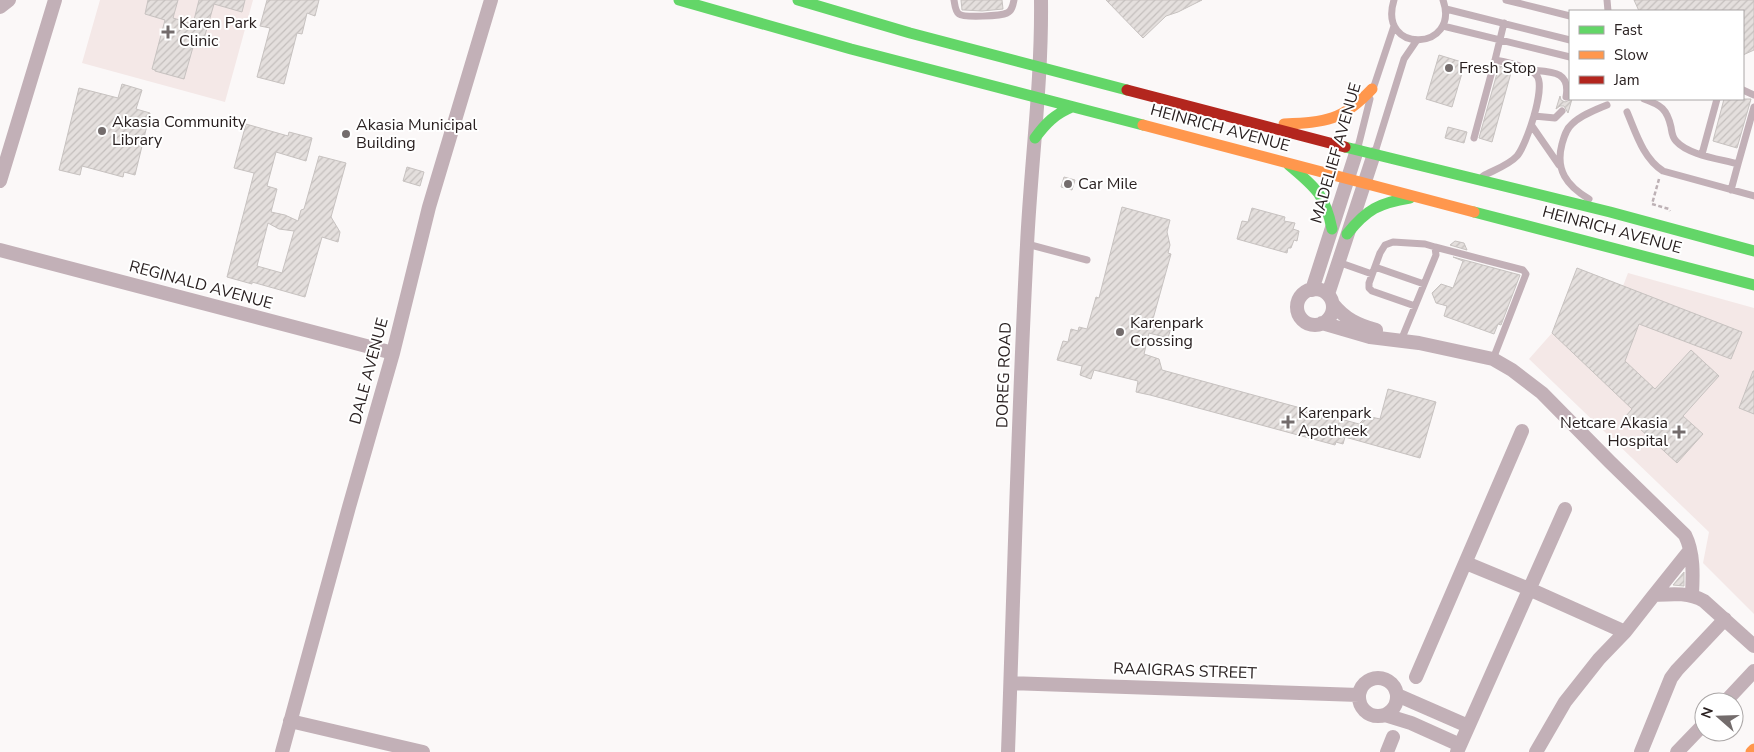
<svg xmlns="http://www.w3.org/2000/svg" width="1754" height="752" font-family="'Nunito Sans',sans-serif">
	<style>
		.built { fill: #f4e8e7 }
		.building { fill: url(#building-hatch); stroke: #c7c2c0; fill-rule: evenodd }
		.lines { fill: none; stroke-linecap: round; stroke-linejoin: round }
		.path { stroke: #bdb1b5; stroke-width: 2.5; stroke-dasharray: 4 2.5; stroke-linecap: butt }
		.lane { stroke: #c2b0b7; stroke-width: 7 }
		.street { stroke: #c2b0b7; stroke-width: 14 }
		.fast { stroke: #63d668; stroke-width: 11 }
		.slow { stroke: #ff974d; stroke-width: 11 }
		.jam { stroke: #b3261e; stroke-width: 11 }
		.poi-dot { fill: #736c6c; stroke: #fff; stroke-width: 2 }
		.labels { text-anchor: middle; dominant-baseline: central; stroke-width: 4; stroke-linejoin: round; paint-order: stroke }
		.poi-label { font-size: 16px; fill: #2a2121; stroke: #fff; text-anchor: start }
		.street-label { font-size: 16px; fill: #2a2121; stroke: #fff }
	</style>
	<defs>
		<pattern id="building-hatch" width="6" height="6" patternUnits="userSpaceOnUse" patternTransform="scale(1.25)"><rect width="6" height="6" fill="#e4dfdd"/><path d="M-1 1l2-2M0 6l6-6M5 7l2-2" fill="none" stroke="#c4bfbd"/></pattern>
	</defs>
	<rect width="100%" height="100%" fill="#fbf8f8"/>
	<path class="built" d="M100,0h153l-28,102 -143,-39z
		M1628,273l126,35v306l-51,-51 6,-31 -180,-173 23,-26 39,36z"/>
	<path class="building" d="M148,0h30l-5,18 20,6 6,-24h46l-3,12 -28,-8 -11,38 -8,-2 -11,39 -29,-8v-1l-3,-1 13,-49 -20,-6z
		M267,0h52l-4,16 -8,-3 -5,21 -5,-1 -13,51 -27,-7 13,-49 -10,-2z
		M961,0h41l1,9 -21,2 -18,-1h-2z
		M1106,0h96l-24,12 -12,4 -23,22z
		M1634,0h120v50l-11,5v-44h-104z
		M1439,55l26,8 -13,44 -26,-8z
		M1499,66l13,3 -20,73 -13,-4z
		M122,84l20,6 -6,19 14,4 -15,62 -11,-3 -1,5 -41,-11 -2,9 -21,-5 20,-82 39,10z
		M1560,96l1,4 4,2 7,-3 -4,14 -4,-7h-4l-4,3z
		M1724,99h27l-14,49 -24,-7z
		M246,124l42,12 1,-4 23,6 -6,23 -30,-9 -9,34 10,3 -6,23 14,3 13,6 3,-11 3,-1 15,-53 27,7 -15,54 9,15 -2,10 -16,-5 -17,60 -53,-15v2l-25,-7 27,-104 -20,-5zM268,223l11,6 15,2 -12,42 -25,-7z
		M1448,127l19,5 -3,11 -19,-5z
		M407,167l17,5 -4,14 -17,-5z
		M1064,177l11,3 -3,10 -11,-3z
		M1122,207l48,13 -3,12 3,13 -2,8 3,1 -18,65 19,5 -4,14 -19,-5 -5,21 15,5 3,11 197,54 8,-8 13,3 8,-30 48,13 -16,56 -75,-21 -2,7 -7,-2 -1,3 -185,-50 -14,-3 2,-11 -44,-11 -3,9 -11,-4 2,-9 -25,-6 6,-19 5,1 3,-13 7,2 1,-4 8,2 9,-32 3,1z
		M1252,208l33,9 -1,4 11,2 -2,6 6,2 -2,10 -3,-1 -3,8h-3l-1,5 -50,-14 5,-18 6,1z
		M1455,241l9,2 3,7 -17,-5z
		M1453,257l67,18 -19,50 -3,-1 -4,10 -50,-18 3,-10 -11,-3 -4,-10 9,-9 12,4 10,-27z
		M1577,268l165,64 -11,27 -92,-35 -14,37 30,28 36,-39 28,26 -36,40 20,18 -26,29 -51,-47 6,-7 -80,-76z
		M1753,371h1v43l-15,-6z
		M1684,572v14l-11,-1z"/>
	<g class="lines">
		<path class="path" d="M1659,179l-7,25 17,5 1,2"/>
		<path class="lane" d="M954,0c1,5 1,11 5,14 5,4 42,2 48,-1 5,-2 6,-8 7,-13
			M1394,0c-17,55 67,51 49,0
			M1506,0l64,16
			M1607,0l1,11
			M1446,9l124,31
			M1443,26l127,31
			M1529,70c21,2 42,0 37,27
			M1373,89l21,-63
			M1743,90l11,5
			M1644,99c17,6 23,10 27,28 1,6 1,10 5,14 12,14 44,18 62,23l-7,26
			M1627,112c9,21 16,46 36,59l91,25
			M1534,116l21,2 7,-7
			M1532,126l27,39
			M1474,138l21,-78
			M1358,147l12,-48
			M1375,152l29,-93 13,-19
			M1702,154l15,-55
			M1738,164l16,-57
			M1483,176c11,-6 26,-11 34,-20 9,-10 29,-68 20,-80 -6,-9 -31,-14 -42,-16l9,-37
			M1589,199c-22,-13 -34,-29 -27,-55 2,-7 4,-15 10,-20 9,-9 23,-14 35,-19
			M1027,244l60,16
			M1435,247l88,23 3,4 -33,85
			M1338,262l34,12
			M1375,267l49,17
			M1402,338l34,-83 -1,-8 -10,-3 -32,-2 -8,3 -5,8 -11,30v5l3,3 43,15"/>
		<path class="street" d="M0,7l9,-7
			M0,181l55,-181
			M0,250l393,103
			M1297 307a18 18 0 1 1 36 0a18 18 0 1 1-36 0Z
			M1312,290l45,-140
			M1328,294l46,-140
			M1333,304c12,15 25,21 43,26
			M1322,323l48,14 49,6 74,16 19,11 30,23 68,69 75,73c9,18 8,40 7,60
			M1466,563l63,26 96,43 -26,27 -34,43 -29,50
			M1654,595l36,-45
			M1625,632l29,-37c17,-1 35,-3 50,6l50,45
			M1416,677l106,-246
			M1359 697a19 19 0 1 1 38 0a19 19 0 1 1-38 0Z
			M1011,683l348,12
			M1397,695l71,31
			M1725,702l29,-31
			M1385,715l26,8 49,22
			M290,721l133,31
			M282,752l67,-245 44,-154 36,-146 62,-207
			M1008,752c6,-169 10,-338 19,-507 4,-82 15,-163 14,-245
			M1387,752l6,-15
			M1457,752l108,-243
			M1641,752l30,-74 6,-8 48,-51
			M1677,752l27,-28"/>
		<path class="fast" d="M679,0l172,49 292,76
			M798,0l112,33 217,57
			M1035,138c11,-15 20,-24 37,-31
			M1345,147l265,65 144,39
			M1289,165c26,22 36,29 43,64
			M1474,212l280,73
			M1347,234c20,-25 32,-31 63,-36"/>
		<path class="slow" d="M1284,124c42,-2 58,-3 88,-35
			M1143,125l331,87
			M1751,752l3,-3"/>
		<path class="jam" d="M1127,90l218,57"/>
	</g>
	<g class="poi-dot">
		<path d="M165.5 24.5h5v5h5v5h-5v5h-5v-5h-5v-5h5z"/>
		<circle cx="1449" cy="68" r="5"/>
		<circle cx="102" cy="131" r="5"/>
		<circle cx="346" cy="134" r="5"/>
		<circle cx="1068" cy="184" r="5"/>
		<circle cx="1120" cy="332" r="5"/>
		<path d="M1285.5 414.5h5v5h5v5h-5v5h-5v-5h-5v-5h5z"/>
		<path d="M1676.5 424.5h5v5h5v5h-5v5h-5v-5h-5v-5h5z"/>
	</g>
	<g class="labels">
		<g class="poi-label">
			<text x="179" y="23">Karen Park<tspan x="179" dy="18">Clinic</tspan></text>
			<text x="1459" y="68">Fresh Stop</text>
			<text x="112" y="122">Akasia Community<tspan x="112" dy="18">Library</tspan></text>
			<text x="356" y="125">Akasia Municipal<tspan x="356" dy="18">Building</tspan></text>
			<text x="1078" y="184">Car Mile</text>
			<text x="1130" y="323">Karenpark<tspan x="1130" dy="18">Crossing</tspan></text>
			<text x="1298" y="413">Karenpark<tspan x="1298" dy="18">Apotheek</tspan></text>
			<text x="1668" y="423" text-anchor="end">Netcare Akasia<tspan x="1668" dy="18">Hospital</tspan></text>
		</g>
		<g class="street-label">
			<text transform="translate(1220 128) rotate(15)">HEINRICH AVENUE</text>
			<text transform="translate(1336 153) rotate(-74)">MADELIEF AVENUE</text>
			<text transform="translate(1612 230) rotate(15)">HEINRICH AVENUE</text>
			<text transform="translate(201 285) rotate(15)">REGINALD AVENUE</text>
			<text transform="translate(369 371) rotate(-75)">DALE AVENUE</text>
			<text transform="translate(1004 375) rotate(-88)">DOREG ROAD</text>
			<text transform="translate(1185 671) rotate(2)">RAAIGRAS STREET</text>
		</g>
	</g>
	<rect x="1569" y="10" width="175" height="90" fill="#ffffff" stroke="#aaa6a6"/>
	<rect x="1579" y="26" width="25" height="8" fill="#63d668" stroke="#aaa6a6"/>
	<text x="1614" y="35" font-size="15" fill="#2a2121">Fast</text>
	<rect x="1579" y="51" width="25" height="8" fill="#ff974d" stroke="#aaa6a6"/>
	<text x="1614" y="60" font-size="15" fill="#2a2121">Slow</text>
	<rect x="1579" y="76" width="25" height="8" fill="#b3261e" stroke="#aaa6a6"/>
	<text x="1614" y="85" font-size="15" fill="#2a2121">Jam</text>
	<g transform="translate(1719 717) rotate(290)"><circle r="24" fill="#ffffff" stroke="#aaa6a6"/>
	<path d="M0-4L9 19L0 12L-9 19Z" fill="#736c6c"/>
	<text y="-8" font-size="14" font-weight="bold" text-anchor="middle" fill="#2a2121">N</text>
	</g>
</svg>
